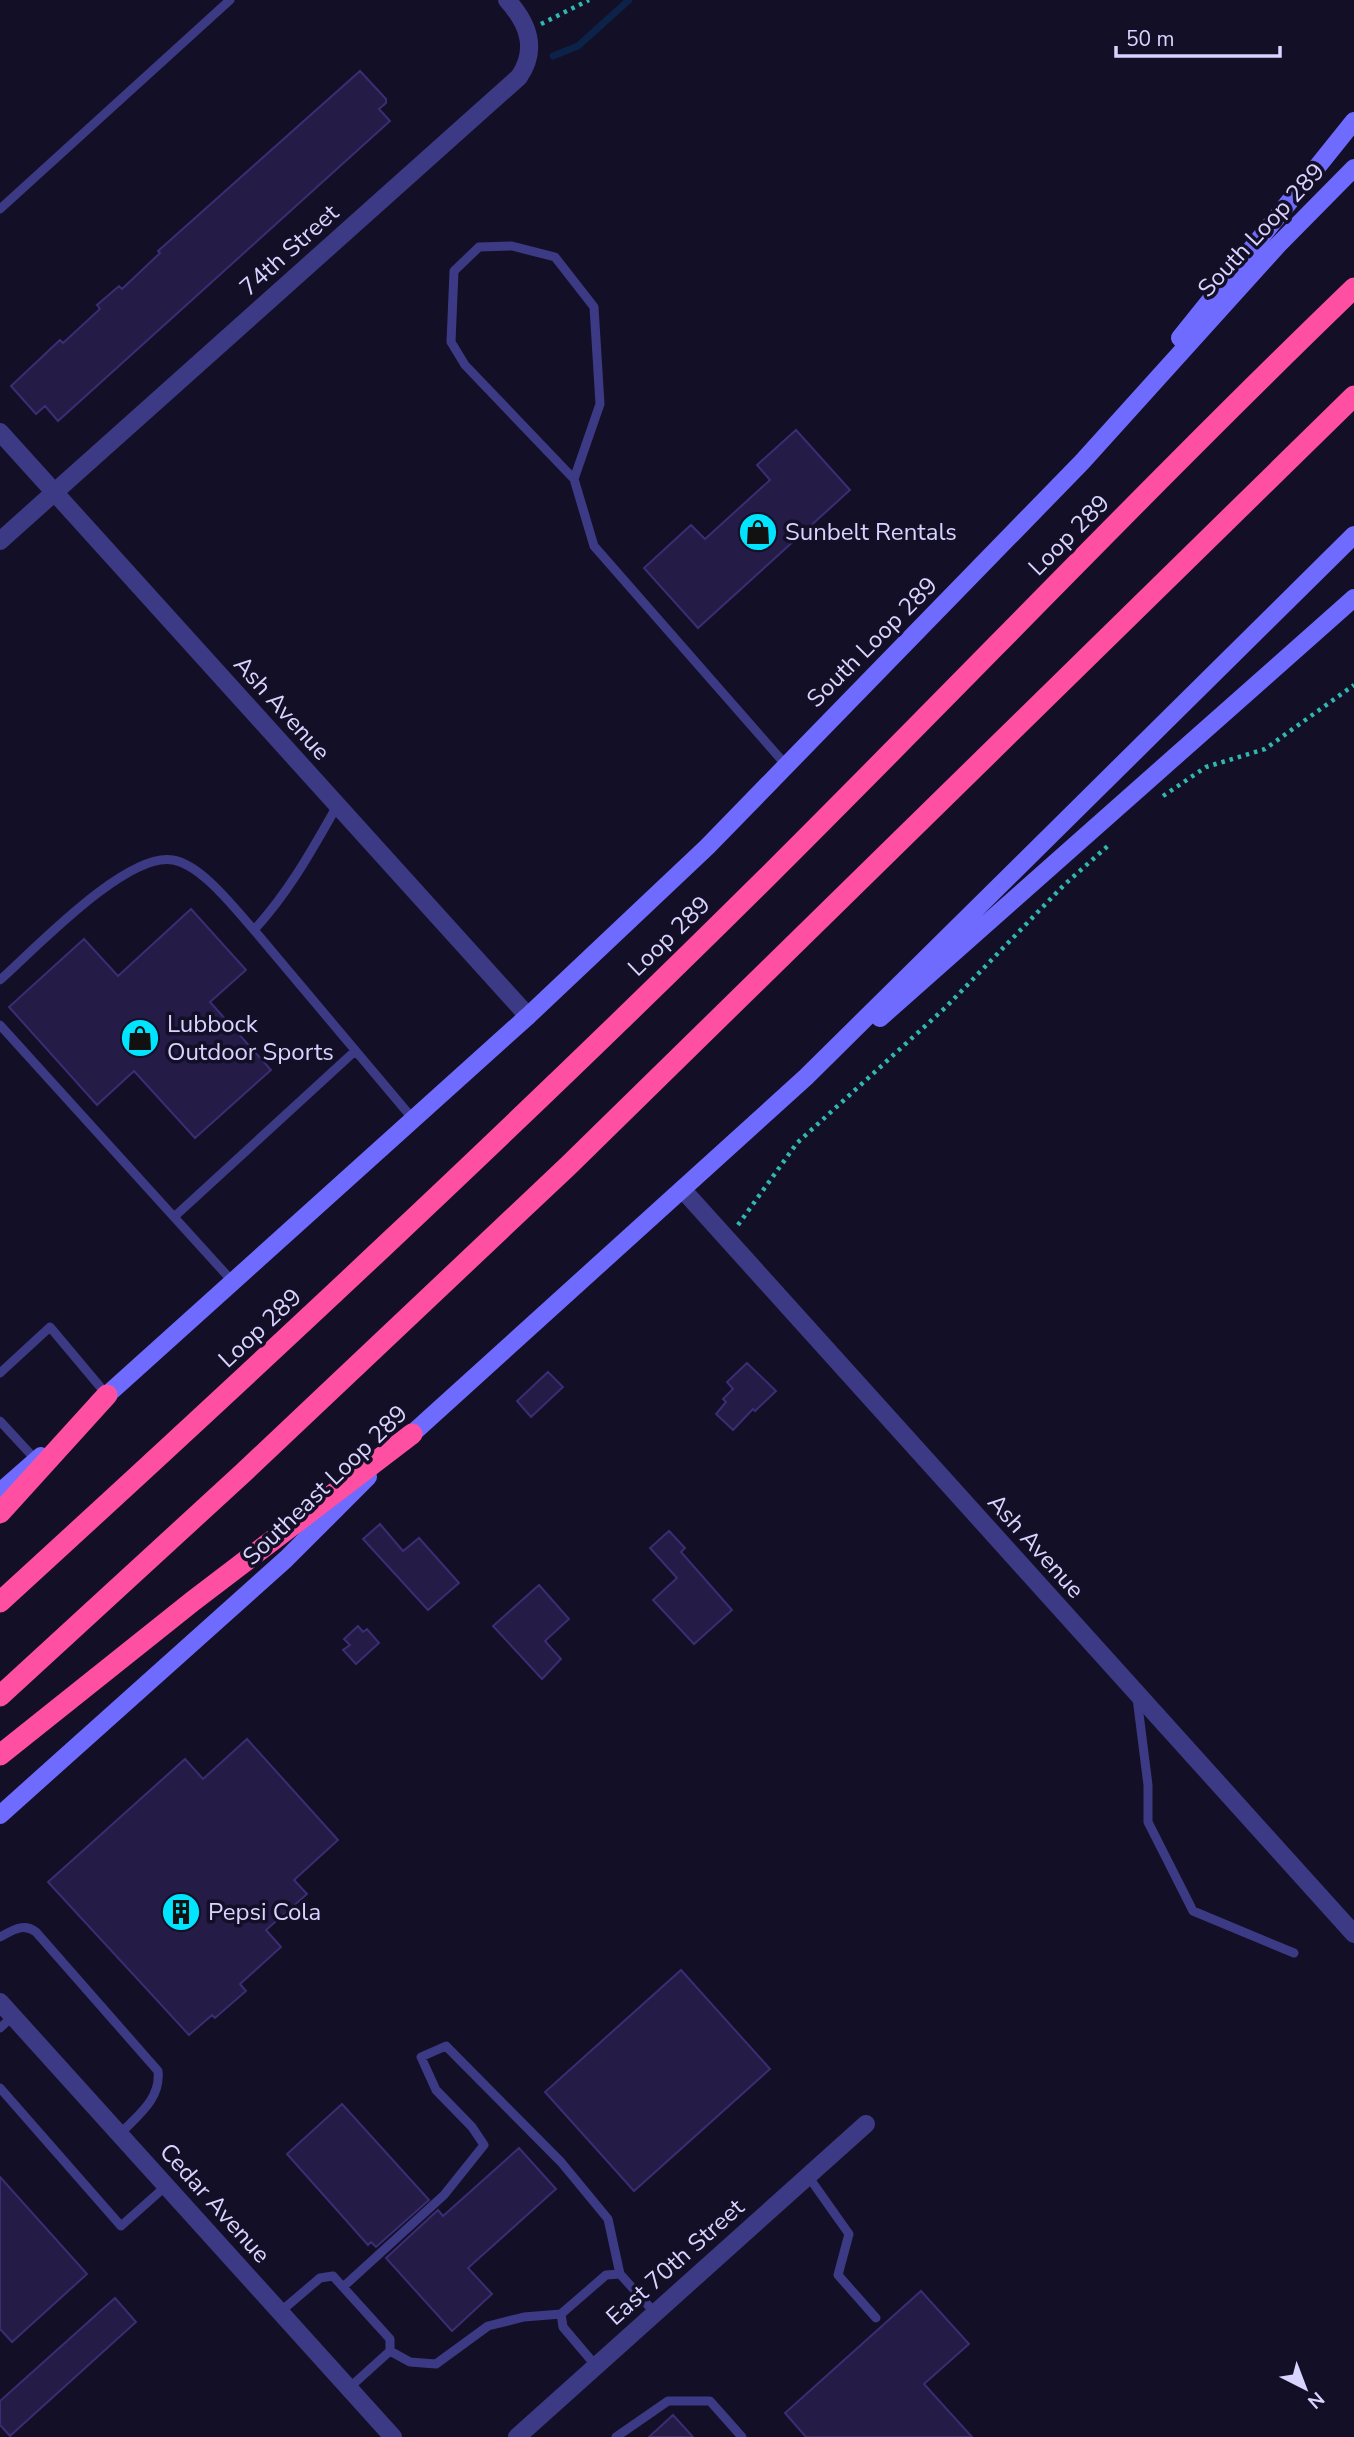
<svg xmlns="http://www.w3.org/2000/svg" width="1354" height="2437" font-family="'Nunito Sans',sans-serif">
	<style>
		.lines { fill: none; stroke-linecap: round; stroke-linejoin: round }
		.stream { stroke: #0c2248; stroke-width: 7 }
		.building { fill: #241b47; stroke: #3b2d73; stroke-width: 2 }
		.path { stroke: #2fb8b0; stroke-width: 4.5; stroke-dasharray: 3.5 5; stroke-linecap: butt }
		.lane { stroke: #3d3a85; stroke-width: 9 }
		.street { stroke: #3d3a85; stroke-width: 18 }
		.secondary { stroke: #6f6bff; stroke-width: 18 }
		.highway { stroke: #ff4fa3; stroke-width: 21 }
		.labels { text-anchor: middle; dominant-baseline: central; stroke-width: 7; stroke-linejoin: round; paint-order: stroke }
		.street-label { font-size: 24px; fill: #d9d4ff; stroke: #130f26 }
		.poi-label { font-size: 24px; fill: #d9d4ff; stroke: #130f26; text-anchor: start }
	</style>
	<rect width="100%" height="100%" fill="#130f26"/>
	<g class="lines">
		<path class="stream" d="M553,56l25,-10 51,-46"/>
	</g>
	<path class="building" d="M360,71l26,28v4l-7,6 11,12 -332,300 -13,-15 -9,8 -25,-28 49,-46 3,3 37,-34 -3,-4 22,-19 3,3 38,-36 -2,-2z
		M796,430l54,60 -152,138 -54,-60 47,-43 14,14 65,-59 -13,-15z
		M191,909l55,61 -36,32 61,68 -76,68 -61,-67 -37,34 -88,-98 75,-68 34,37z
		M747,1363l29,28 -21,20 -2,-2 -20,21 -17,-16 10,-12 -3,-3 10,-10 -6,-7z
		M548,1372l15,15 -32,30 -14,-16z
		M380,1524l23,27 16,-13 40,45 -31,27 -65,-71z
		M669,1531l16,17 -4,4 51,58 -38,34 -41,-44 24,-22 -27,-30z
		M539,1585l30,34 -24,22 16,18 -19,20 -49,-53z
		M358,1626l5,6 4,-3 12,14 -23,21 -13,-14 7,-5 -6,-6z
		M247,1739l91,101 -44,40 13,14 -41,36 15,17 -41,37 6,7 -31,27 -3,-3 -23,20 -141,-153 137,-123 18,20z
		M681,1970l89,99 -136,122 -89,-99z
		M342,2104l87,96 -53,47 -5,-5 -3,3 -81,-91z
		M519,2148l37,41 -88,79 24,26 -40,37 -66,-73 52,-48 5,6z
		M0,2177l87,97 -75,68 -12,-13z
		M921,2291l48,53 -45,40 48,53h-166l-21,-24z
		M115,2298l21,24 -126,114 -10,-11v-24z
		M673,2415l20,22h-44z"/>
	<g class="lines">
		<path class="path" d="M541,24l48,-24
			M1163,796l43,-29 59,-18 89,-64
			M738,1225l59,-82 149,-136 118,-122 46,-41"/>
		<path class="lane" d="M0,209l230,-209
			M574,479l-109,-114 -14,-23 3,-71 25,-24 33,-1 43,11 39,50 6,97 -26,75 20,67 191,218
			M337,806c-25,44 -48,86 -83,124l159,189
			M0,980c34,-30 127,-129 173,-120 29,5 62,49 81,70
			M0,1025l174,192
			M233,1282l-59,-65 181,-166
			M0,1373l50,-46 57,68
			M0,1421l36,39
			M1137,1698l11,87v37l45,89 101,42
			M0,1937c12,-6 23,-15 36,-5l122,139c3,28 -20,44 -38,63
			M0,2028l13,-12
			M0,2088l121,138 45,-40
			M808,2176l41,58 -11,41 38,43
			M343,2287l101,-92 40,-50 -12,-18 -36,-37 -15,-33 25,-11 115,116 47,57 12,55
			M280,2312l40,-34 13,-2 57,63v12l-41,37
			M390,2351l20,11 26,2 52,-38 36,-9 37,-3
			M596,2366l-33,-39 -2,-13 45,-39 14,-1 35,39
			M616,2437l52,-36h42l32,36"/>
		<path class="street" d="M0,432l528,584
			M0,541l519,-464c19,-28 9,-54 -12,-77
			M683,1190l671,744
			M0,2002l393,435
			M517,2437l349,-313"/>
		<path class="secondary" d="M1180,338l174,-217
			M880,1018l474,-420
			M97,1404l431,-388 179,-169 375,-385 196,-217 76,-77
			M403,1442l403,-365 548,-542
			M0,1492l41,-36
			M0,1815l286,-256 82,-82"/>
		<path class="highway" d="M0,1513l107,-118
			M0,1602c259,-237 516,-476 765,-723 197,-196 389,-398 589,-591
			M0,1696l243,-223 325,-307 786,-770
			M0,1755l193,-154 219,-167"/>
	</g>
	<defs>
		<g id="shop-disc" transform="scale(2.0125)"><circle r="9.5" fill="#00e5ff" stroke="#130f26"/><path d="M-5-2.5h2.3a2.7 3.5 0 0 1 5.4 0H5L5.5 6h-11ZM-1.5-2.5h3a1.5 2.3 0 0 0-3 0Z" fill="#111"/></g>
		<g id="building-disc" transform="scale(2.0125)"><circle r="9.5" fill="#00e5ff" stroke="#130f26"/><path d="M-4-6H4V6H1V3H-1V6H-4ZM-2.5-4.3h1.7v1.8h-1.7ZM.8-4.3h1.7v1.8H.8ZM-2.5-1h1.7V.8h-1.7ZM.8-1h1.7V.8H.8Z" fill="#111"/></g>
	</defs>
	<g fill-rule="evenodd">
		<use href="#shop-disc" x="758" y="532"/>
		<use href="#shop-disc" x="140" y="1038"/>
		<use href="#building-disc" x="181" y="1912"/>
	</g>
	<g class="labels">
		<g class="street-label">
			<text transform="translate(1261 230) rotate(-47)">South Loop 289</text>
			<text transform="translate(289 250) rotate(-42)">74th Street</text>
			<text transform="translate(1069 535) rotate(-45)">Loop 289</text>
			<text transform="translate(872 642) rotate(-45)">South Loop 289</text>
			<text transform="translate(282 708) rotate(48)">Ash Avenue</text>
			<text transform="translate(669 936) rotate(-44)">Loop 289</text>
			<text transform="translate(260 1328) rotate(-43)">Loop 289</text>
			<text transform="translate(325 1485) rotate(-44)">Southeast Loop 289</text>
			<text transform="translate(1036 1546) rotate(48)">Ash Avenue</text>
			<text transform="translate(215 2203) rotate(48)">Cedar Avenue</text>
			<text transform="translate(675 2262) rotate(-42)">East 70th Street</text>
		</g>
		<g class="poi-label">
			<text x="785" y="532">Sunbelt Rentals</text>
			<text x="167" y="1024">Lubbock<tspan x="167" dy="28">Outdoor Sports</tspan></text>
			<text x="208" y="1912">Pepsi Cola</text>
		</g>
	</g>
	<g transform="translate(1305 2388) rotate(138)" stroke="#130f26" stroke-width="5" paint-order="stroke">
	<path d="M0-5L12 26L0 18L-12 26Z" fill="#d9d4ff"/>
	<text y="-10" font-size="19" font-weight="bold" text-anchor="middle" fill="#d9d4ff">N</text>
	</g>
	<path d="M1116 46v10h164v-10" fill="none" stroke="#d9d4ff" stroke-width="3.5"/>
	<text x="1126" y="46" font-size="21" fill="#d9d4ff" stroke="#130f26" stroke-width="5" paint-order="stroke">50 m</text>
</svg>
